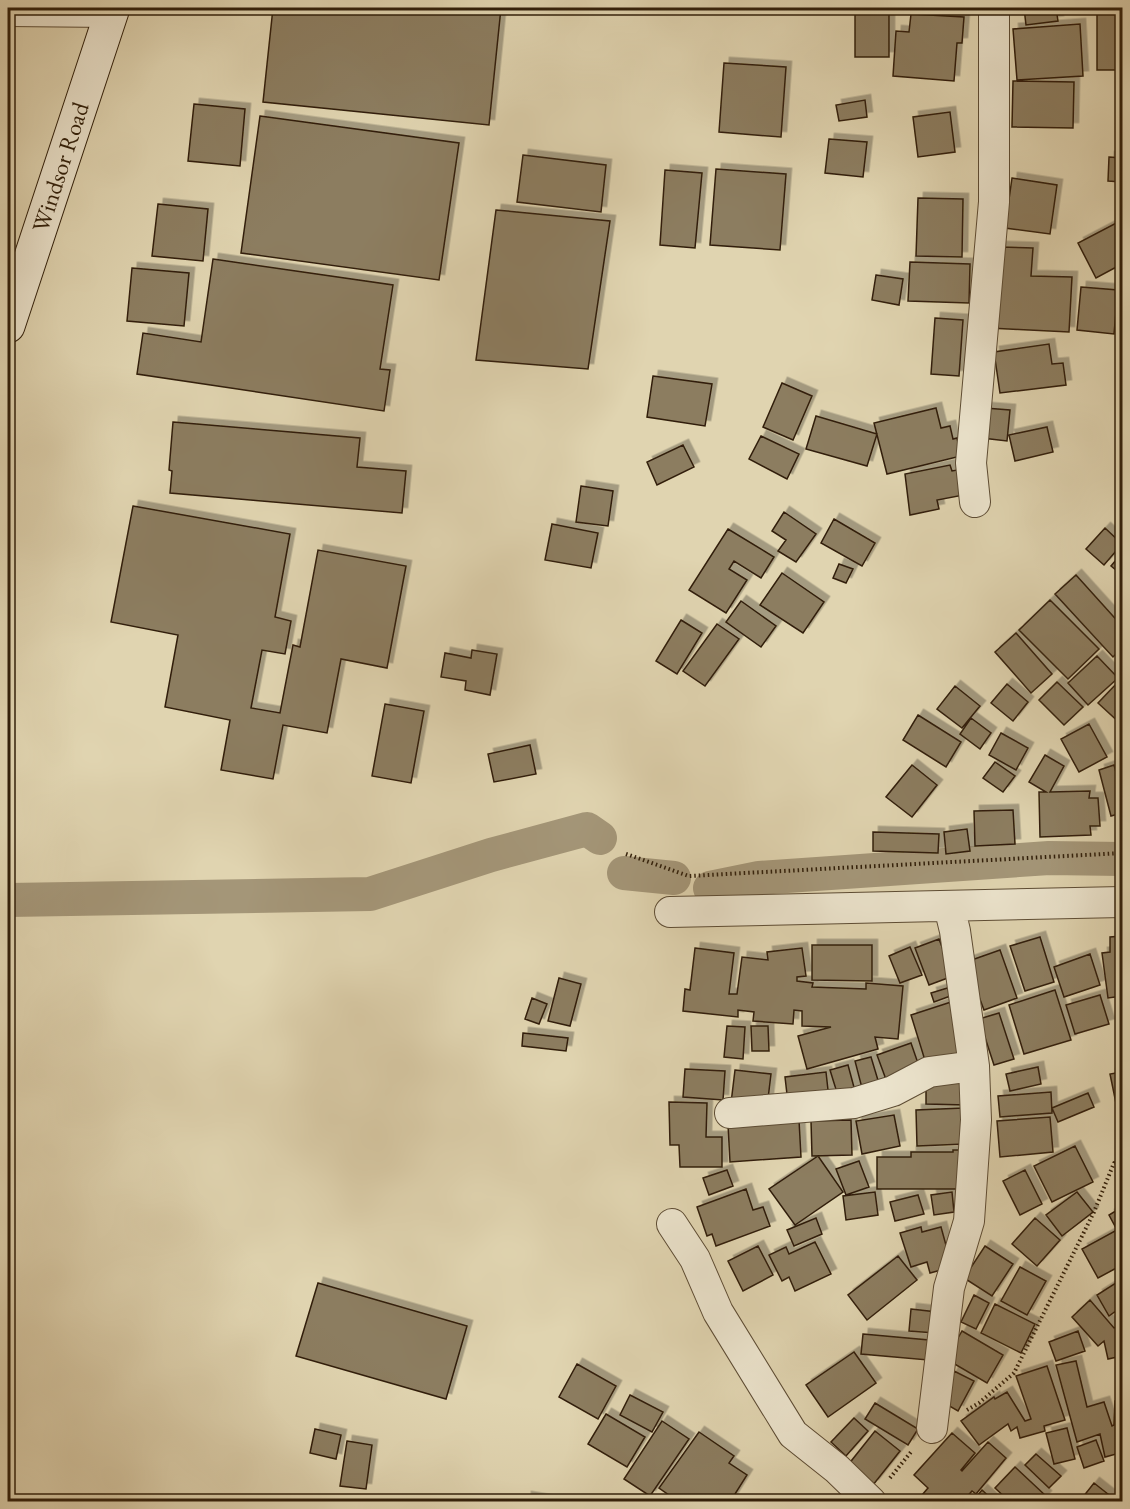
<svg xmlns="http://www.w3.org/2000/svg" width="1130" height="1509" font-family="'EB Garamond',serif">
	<style>
		.lines { fill: none; stroke-linecap: round; stroke-linejoin: round }
		.canal { stroke: #a49678; stroke-width: 34 }
		.building { fill: #8c7d60; stroke: #311f0a; stroke-width: 1.5; filter: url(#shadow) }
		.street-casing { stroke: #5d4c34; stroke-width: 32 }
		.secondary-casing { stroke: #311f0a; stroke-width: 35 }
		.path { stroke: #311f0a; stroke-width: 4; stroke-dasharray: 1.5 3; stroke-linecap: butt }
		.street { stroke: #ebe3cc; stroke-width: 30 }
		.secondary { stroke: #ebe3cc; stroke-width: 33 }
		.labels { text-anchor: middle; dominant-baseline: central; stroke-width: 5; stroke-linejoin: round; paint-order: stroke }
		.street-label { font-size: 24px; fill: #311f0a; stroke: #ebe3cc }
	</style>
	<defs>
		<filter id="shadow"><feDropShadow dx="5.5" dy="-5.5" stdDeviation="0" flood-color="#0004"/></filter>
	</defs>
	<rect width="100%" height="100%" fill="#e0d4b0"/>
	<filter id="stains"><feTurbulence type="fractalNoise" baseFrequency=".00333" numOctaves="4"/><feColorMatrix values="0 0 0 0 .2 0 0 0 0 .09 0 0 0 0 .02 0 0 0 .5 -.17"/></filter>
	<radialGradient id="worn" r=".72"><stop offset=".6" stop-color="#630" stop-opacity="0"/><stop offset="1" stop-color="#630" stop-opacity=".3"/></radialGradient>
	<g class="lines">
		<path class="canal" d="M624,873l50,5
			M710,888l49,-10 290,-20 73,1
			M8,900l362,-6 121,-39 96,-26 13,9"/>
	</g>
	<path class="building" d="M273,8h228l-12,117 -226,-23z
		M855,8h34v49h-34z
		M1024,8h32l2,13 -32,4z
		M1097,10h25v60h-25z
		M911,14l53,3 -2,26h-5l-3,38 -61,-5 3,-45 13,1z
		M1080,24l3,52 -66,4 -4,-51z
		M724,63l62,4 -5,70 -62,-5z
		M1013,81l61,1 -1,46 -61,-1z
		M865,100l2,17 -28,4 -3,-16z
		M194,104l51,5 -5,57 -52,-5z
		M950,112l5,40 -37,5 -5,-40z
		M260,116l199,27 -20,137 -198,-27z
		M829,139l38,3 -4,35 -38,-4z
		M523,155l83,10 -5,47 -84,-10z
		M1109,157l13,1v24l-14,-1z
		M716,169l70,5 -6,76 -70,-5z
		M665,170l37,3 -7,75 -35,-3z
		M1012,178l45,7 -7,49 -45,-6z
		M918,198l45,1 -1,58 -46,-1z
		M158,204l50,5 -5,52 -51,-5z
		M496,210l114,11 -22,148 -112,-9z
		M1122,220v44l-26,14 -18,-35z
		M1000,247l33,1 -2,28 41,1 -3,55 -80,-4z
		M213,259l180,26 -13,84 10,1 -6,41 -247,-37 6,-41 58,9z
		M910,262l60,2 -1,39 -61,-2z
		M132,268l57,5 -5,53 -57,-5z
		M876,275l27,4 -4,26 -27,-5z
		M1081,287l37,3 -4,44 -37,-4z
		M935,318l28,2 -4,56 -28,-2z
		M1049,344l3,20 11,-1 3,22 -66,8 -6,-41z
		M653,376l59,8 -7,42 -58,-9z
		M782,383l30,13 -19,44 -30,-13z
		M936,408l5,20 9,-2 3,13 4,-1 4,18 -74,18 -13,-51z
		M985,408l25,2 -3,31 -25,-3z
		M816,416l61,18 -10,32 -61,-17z
		M173,422l187,16 -3,29 49,4 -4,42 -232,-20 2,-22 -3,-1z
		M1047,427l6,25 -38,9 -6,-26z
		M761,436l38,18 -12,25 -38,-20z
		M683,445l11,22 -37,18 -10,-23z
		M950,465l2,6 11,-2 6,25 -32,6 2,9 -29,6 -5,-41z
		M581,486l32,5 -5,35 -32,-4z
		M133,506l157,28 -15,83 16,4 -6,33 -23,-4 -11,58 29,5 13,-68 7,2 18,-97 88,16 -19,102 -46,-9 -14,74 -44,-8 -10,54 -52,-9 9,-50 -65,-13 13,-72 -67,-13z
		M784,512l32,22 -20,28 -18,-11 8,-11 -14,-9z
		M834,519l41,24 -13,23 -41,-23z
		M552,524l46,9 -7,35 -46,-8z
		M1105,528l17,16 -18,21 -18,-16z
		M728,529l46,28 -13,21 -27,-17 -5,8 18,11 -21,33 -37,-23z
		M1122,553v22l-11,-9z
		M839,564l14,5 -7,14 -13,-5z
		M782,573l42,29 -21,31 -43,-28z
		M1076,575l46,51v22l-9,9 -58,-63z
		M1050,600l49,49 -31,30 -49,-49z
		M741,601l35,25 -15,21 -35,-25z
		M681,620l21,13 -25,41 -21,-13z
		M717,624l22,15 -34,47 -22,-15z
		M1016,633l36,41 -21,19 -36,-41z
		M472,650l25,4 -7,41 -25,-5 1,-9 -25,-4 4,-24 26,5z
		M1097,656l21,22 -30,27 -20,-22z
		M1119,681l3,3v41l-24,-22z
		M1057,682l26,25 -19,18 -25,-25z
		M1007,684l21,18 -15,19 -22,-18z
		M955,686l25,20 -18,22 -25,-19z
		M385,704l39,7 -13,72 -39,-7z
		M918,715l43,27 -15,25 -43,-27z
		M971,718l20,15 -11,16 -20,-15z
		M1089,724l18,33 -28,15 -18,-33z
		M1001,733l27,15 -12,22 -27,-15z
		M530,745l6,29 -42,8 -6,-28z
		M1045,755l19,11 -14,26 40,-1 -1,7h9l2,28h-10l1,9 -51,2 -1,-45h7l-17,-10z
		M1122,755v13l-6,-6z
		M995,762l20,14 -12,16 -20,-14z
		M912,765l25,20 -25,32 -26,-20z
		M1114,765l8,29v19l-11,3 -12,-46z
		M1013,810l2,34 -40,2 -1,-35z
		M967,829l3,22 -24,3 -2,-22z
		M873,832l66,2 -1,19 -65,-2z
		M1122,936v60l-14,2 -6,-45 8,-1v-15z
		M1040,937l14,45 -29,9 -15,-45z
		M939,939l14,37 -24,9 -14,-37z
		M812,945h60v36l-60,-1z
		M910,947l12,28 -22,8 -11,-27z
		M695,948l39,5 -5,41h8l5,-37 26,3 -1,-8 35,-4 4,28 -9,1v4l16,2 -1,4 54,2v-6l37,3 -5,53 -23,-2 3,12 -71,20 -9,-33 33,-9 -29,-1v-15l-8,-1 -1,14 -40,-3 1,-9 -16,-2v7l-55,-6 2,-22 5,1z
		M1000,950l17,48 -33,12 -18,-48z
		M1090,954l10,31 -36,12 -10,-30z
		M559,978l22,6 -11,42 -22,-5z
		M954,986l2,8 -22,8 -3,-9z
		M1055,990l16,50 -47,14 -15,-49z
		M1100,995l9,29 -34,10 -9,-29z
		M532,998l15,6 -8,20 -14,-5z
		M951,1002l17,52 -41,13 -16,-52z
		M999,1013l15,46 -20,6 -15,-46z
		M727,1026l18,1 -2,32 -19,-2z
		M751,1026h17l1,25h-17z
		M523,1033l45,5 -2,13 -44,-5z
		M911,1043l10,29 -33,13 -11,-30z
		M871,1057l9,30 -17,5 -8,-31z
		M848,1065l7,26 -17,5 -8,-26z
		M1038,1067l3,17 -31,7 -4,-17z
		M685,1069l40,2 -2,29 -40,-3z
		M735,1070l36,4 -4,33 -36,-4z
		M826,1072l3,27 -41,4 -3,-26z
		M1122,1072v40l-4,1 -8,-39z
		M926,1076h42l-1,29 -41,-1z
		M1051,1092l1,21 -52,4 -2,-21z
		M1088,1093l6,14 -36,15 -6,-14z
		M669,1102l38,1 -1,34h16v30h-42l-1,-22h-9z
		M964,1108l1,36 -48,2 -1,-36z
		M894,1115l6,31 -38,8 -6,-33z
		M1050,1117l3,35 -53,5 -3,-36z
		M799,1120l2,37 -71,5 -2,-37z
		M851,1120l1,35 -40,1 -1,-35z
		M1075,1146l18,36 -41,20 -18,-36z
		M953,1150h17l-13,39h-80v-32h34v-5h42z
		M818,1156l25,36 -48,33 -26,-36z
		M859,1161l10,26 -23,8 -10,-26z
		M727,1170l6,16 -24,9 -6,-17z
		M1025,1170l17,34 -22,11 -17,-34z
		M746,1189l7,21 10,-3 7,19 -54,20 -4,-12 -5,2 -10,-29z
		M875,1192l3,23 -32,5 -3,-24z
		M952,1192l2,20 -20,3 -3,-20z
		M1077,1192l16,20 -31,24 -16,-21z
		M918,1195l6,19 -29,7 -5,-19z
		M1122,1207v58l-24,13 -16,-29 35,-19 -8,-15z
		M816,1218l6,16 -28,12 -7,-16z
		M1035,1218l25,22 -23,26 -25,-22z
		M921,1227l1,5 19,-5 11,40 -22,6 -3,-11 -16,5 -11,-34z
		M815,1242l16,32 -36,17 -6,-14 -7,4 -13,-26 17,-8 3,7z
		M758,1246l15,29 -30,16 -15,-30z
		M985,1246l28,18 -21,32 -28,-18z
		M898,1256l19,24 -50,40 -19,-25z
		M1020,1267l26,14 -19,34 -26,-14z
		M1122,1279v77l-14,3 -4,-18 -6,5 -26,-29 18,-17 24,28 8,-2 -6,-15 -7,5 -12,-21z
		M318,1283l149,43 -21,73 -150,-43z
		M974,1295l15,8 -13,26 -15,-7z
		M995,1304l40,20 -14,29 -40,-20z
		M911,1309l26,3 -2,21 -26,-2z
		M962,1331l41,24 -16,28 -41,-24z
		M1078,1331l7,20 -29,10 -7,-19z
		M863,1334l66,6 -1,20 -67,-6z
		M854,1352l22,31 -48,34 -22,-32z
		M1120,1358h2v29z
		M1076,1361l11,46 17,-5 8,24 2,-1 1,-24 7,1v48h-2v3l-15,4 -5,-23 -23,8 -21,-77z
		M577,1364l39,22 -18,33 -39,-22z
		M1047,1366l18,54 -21,6 1,5 -25,7 -3,-11 -6,4 -3,-7 -29,21 -18,-24 33,-24 1,2 12,-7 18,29 6,-2 -15,-43z
		M954,1371l20,10 -16,30 -19,-11z
		M630,1395l33,17 -11,20 -32,-17z
		M875,1403l43,26 -10,16 -43,-26z
		M606,1414l39,23 -18,30 -39,-23z
		M854,1418l14,13 -22,25 -15,-14z
		M662,1421l27,18 -39,57 -26,-17z
		M1067,1428l8,31 -21,5 -8,-31z
		M315,1429l26,6 -5,24 -26,-6z
		M875,1431l25,20 -27,34 -25,-20z
		M699,1432l35,24 -5,7 18,12 -17,27h-24l-4,-3 -1,3h-22l-20,-14z
		M952,1433l23,20 -14,17 1,1 26,-29 18,16 -30,36 -4,-3 -10,11h-46l12,-14 -14,-13z
		M1096,1440l8,21 -20,7 -7,-21z
		M347,1441l25,4 -6,44 -26,-3z
		M1036,1454l25,22 -12,12 -24,-23z
		M1015,1467l31,29 -5,6h-31l-15,-14z
		M1094,1483l24,19h-39z
		M982,1490l13,12h-23z
		M526,1497l29,5h-29z"/>
	<g class="lines">
		<g class="street-casing">
			<path id="street" d="M8,11l104,1
				M975,502l-4,-39 23,-261v-194
				M670,912l452,-10
				M730,1113l124,-10 39,-12 36,-19 45,-6
				M672,1224l23,35 23,53 75,122 44,35 34,33
				M932,1428l17,-140 20,-67 7,-101 -2,-54 -19,-135 -6,-25"/>
		</g>
		<g class="secondary-casing">
			<path id="secondary" d="M8,326l105,-318"/>
		</g>
		<path class="path" d="M626,854l63,22 433,-23
			M967,1410l12,-7 35,-30 80,-161 20,-49 8,-3
			M890,1478l21,-26"/>
		<use href="#street" class="street"/>
		<use href="#secondary" class="secondary"/>
	</g>
	<g class="labels">
		<g class="street-label">
			<text transform="translate(60 167) rotate(-72)">Windsor Road</text>
		</g>
	</g>
	<rect width="1130" height="1509" fill="none" stroke="#e0d4b0" stroke-width="30"/>
	<rect x="9" y="9" width="1112" height="1491" fill="none" stroke="#311f0a" stroke-width="3"/>
	<rect x="15" y="15" width="1100" height="1479" fill="none" stroke="#311f0a" stroke-width="1.5"/>
	<rect width="100%" height="100%" filter="url(#stains)"/>
	<rect width="100%" height="100%" fill="url(#worn)"/>
</svg>
